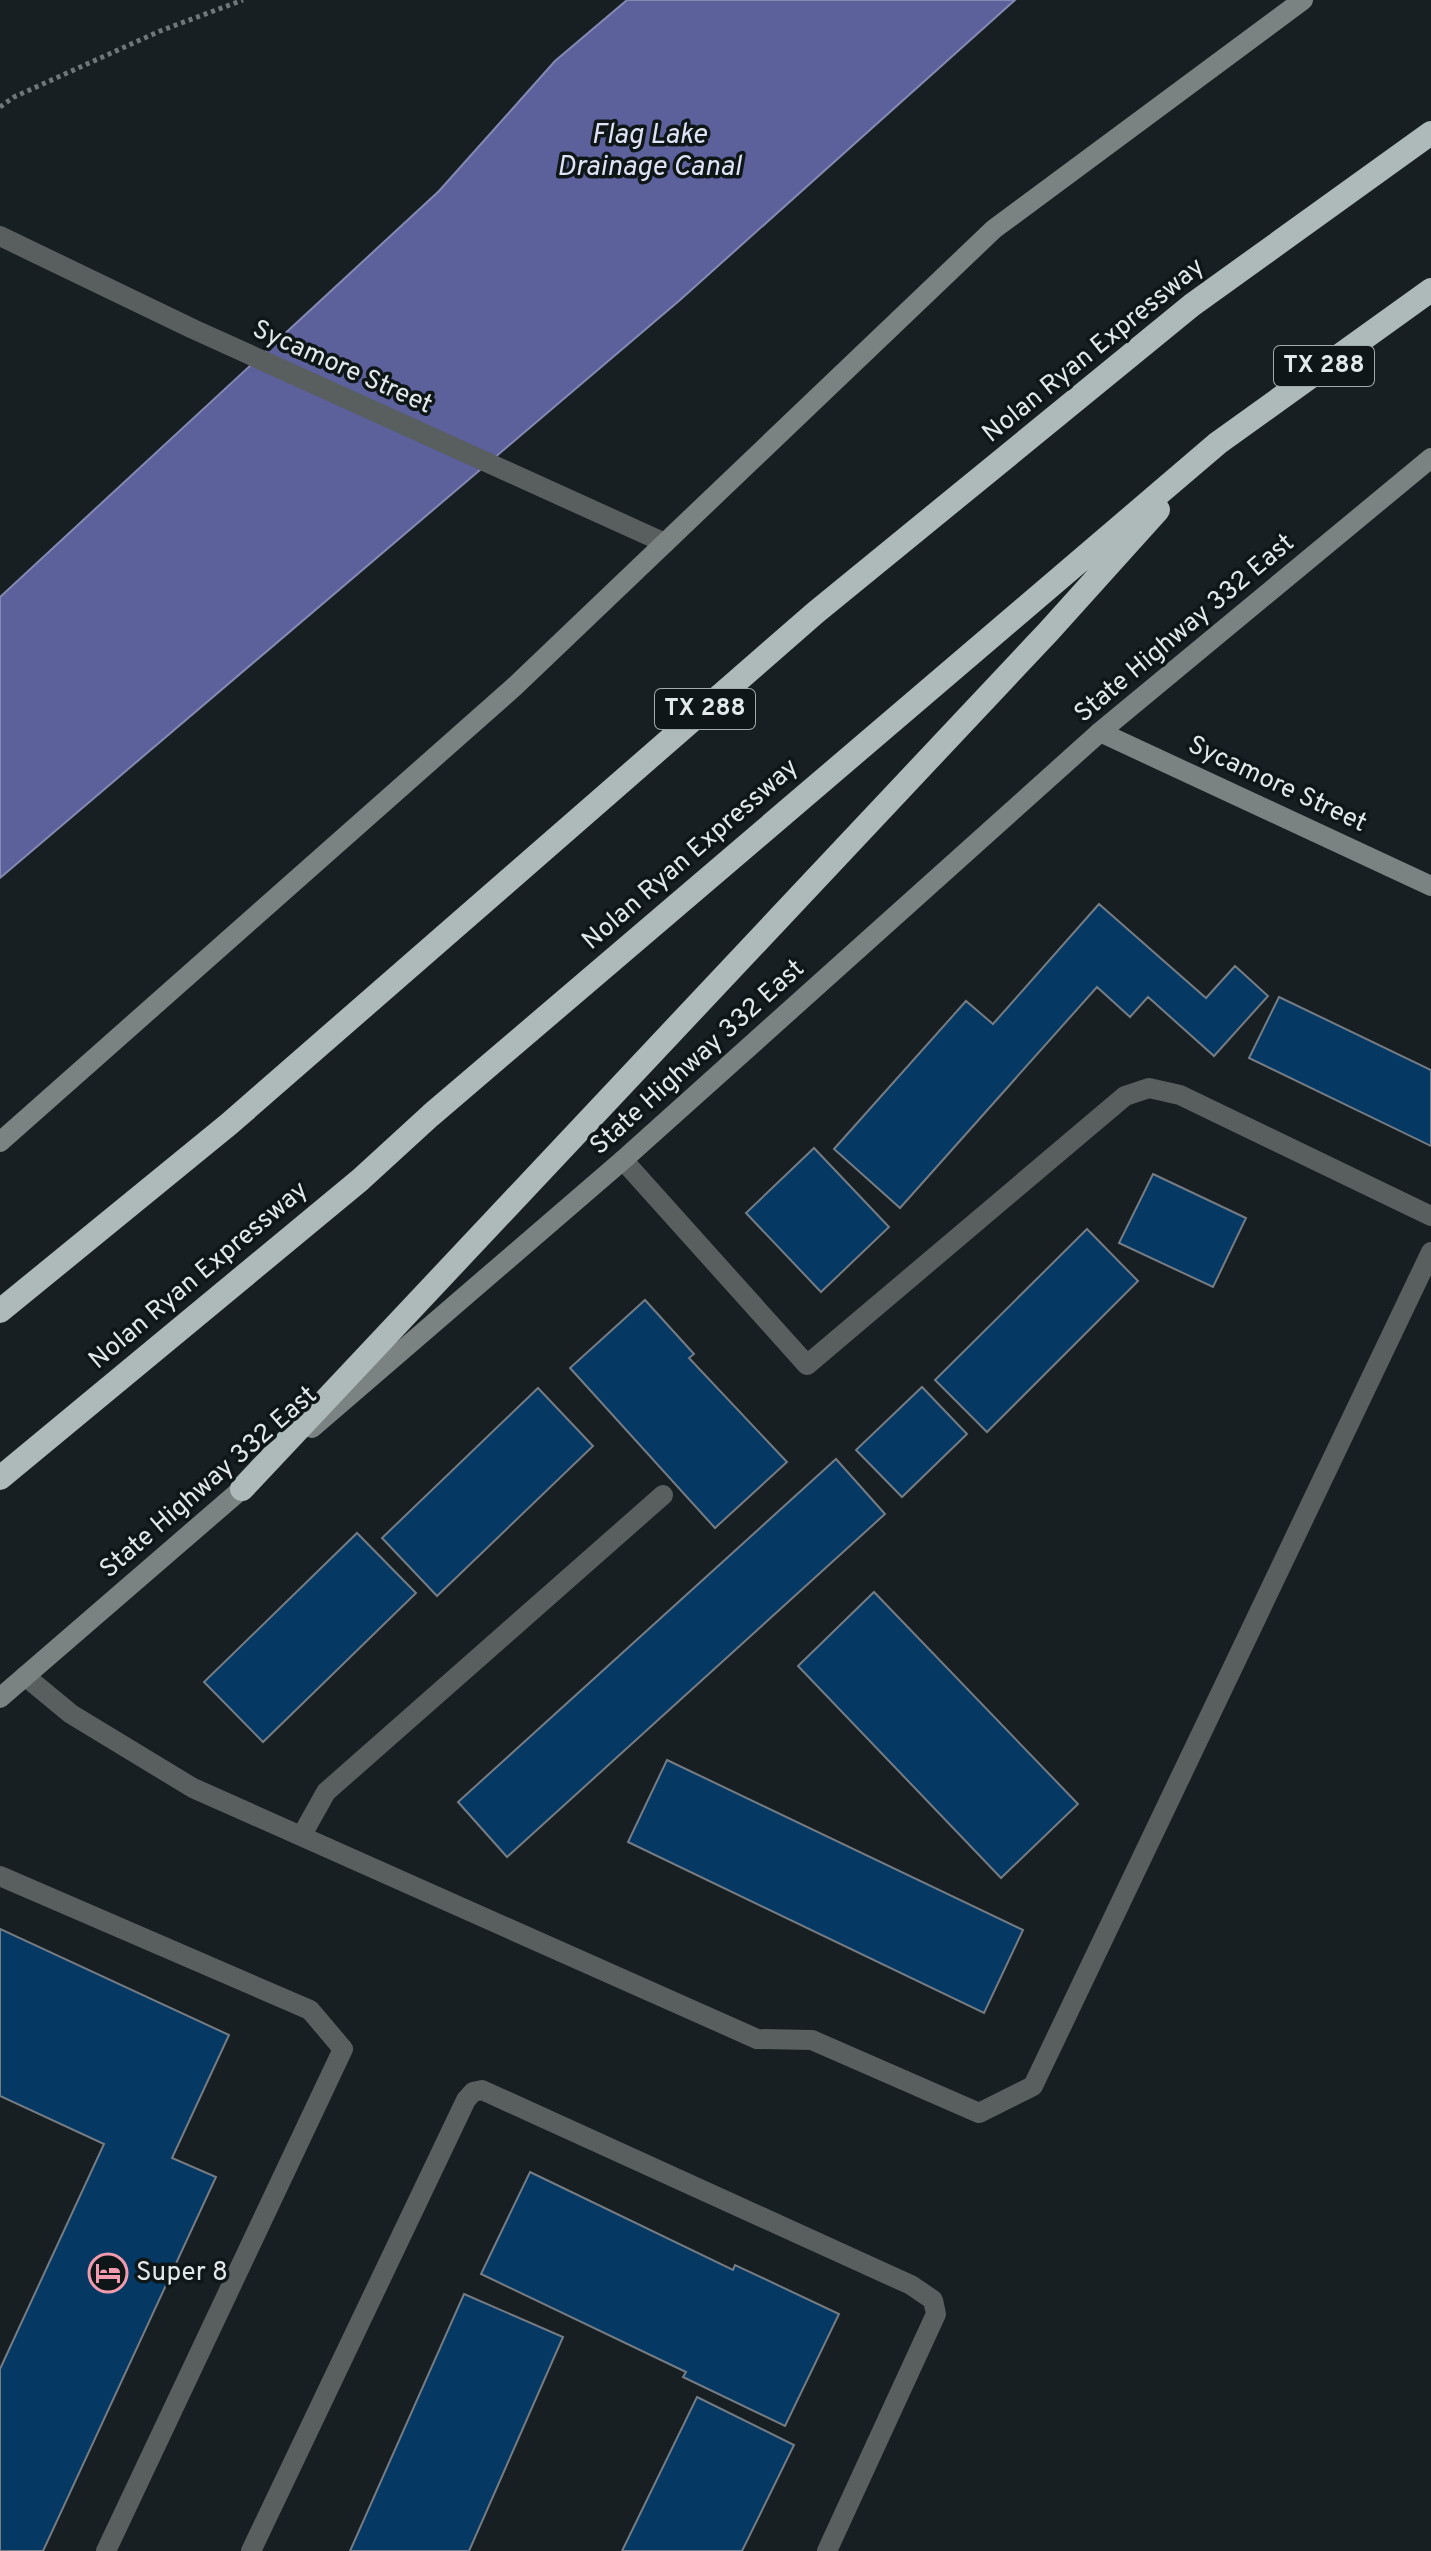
<svg xmlns="http://www.w3.org/2000/svg" width="1431" height="2551" font-family="Overpass,sans-serif">
	<style>
		.water { fill: #5c619b; stroke: #848ab3; stroke-width: 2 }
		.building { fill: #053964; stroke: #767c83; stroke-width: 2 }
		.lines { fill: none; stroke-linecap: round; stroke-linejoin: round }
		.path { stroke: #707779; stroke-width: 5; stroke-dasharray: 4 4; stroke-linecap: butt }
		.lane { stroke: #595e5e; stroke-width: 20 }
		.street { stroke: #595e5e; stroke-width: 20 }
		.secondary { stroke: #7b8382; stroke-width: 20 }
		.highway { stroke: #aeb9b9; stroke-width: 24 }
		.labels { text-anchor: middle; dominant-baseline: central; stroke-width: 7; stroke-linejoin: round; paint-order: stroke }
		.shield { fill: #0e1618; stroke: #a3aaac; stroke-width: 2 }
		.shield-label { font-size: 24px; font-weight: bold; fill: #e3e9eb }
		.street-label { font-size: 26px; fill: #e3e9eb; stroke: #0e1618 }
		.poi-label { font-size: 26px; fill: #e3e9eb; stroke: #0e1618; text-anchor: start }
		.water-label { font-size: 28px; font-style: italic; fill: #e0e3f5; stroke: #0e1618 }
	</style>
	<rect width="100%" height="100%" fill="#171f22"/>
	<path class="water" d="M627,0h388l-335,300 -680,578v-281l439,-406 116,-130z"/>
	<path class="building" d="M1099,904l107,94 29,-32 33,30 -54,60 -66,-59 -18,20 -33,-30 -197,221 -66,-59 132,-148 27,23z
		M1279,997l152,73v76l-182,-88z
		M814,1148l75,79 -68,65 -75,-79z
		M1153,1174l93,44 -33,69 -94,-44z
		M1087,1229l51,52 -151,151 -52,-52z
		M645,1300l49,54 -5,4 98,104 -72,66 -145,-160z
		M922,1387l45,47 -65,63 -46,-47z
		M538,1388l55,58 -156,150 -55,-58z
		M836,1459l49,55 -378,343 -49,-55z
		M357,1533l59,60 -153,149 -59,-60z
		M874,1592l204,212 -77,74 -203,-212z
		M667,1760l356,170 -39,83 -356,-171z
		M0,1929l229,106 -57,123 44,19 -173,374h-43v-182l104,-225 -104,-48z
		M530,2172l203,98 2,-5 104,49 -54,112 -102,-49 3,-5 -205,-98z
		M464,2294l99,43 -94,214h-119z
		M697,2397l97,48 -52,106h-120z"/>
	<g class="lines">
		<path class="path" d="M0,107l14,-10 146,-66 83,-31"/>
		<path class="lane" d="M623,1160l184,205 318,-269 24,-8 31,7 251,121
			M25,1676l46,38 122,74 564,251 55,1 167,73 54,-27 398,-834
			M302,1835l24,-43 337,-297
			M0,1876l310,134 33,39 -237,502
			M251,2551l215,-451 7,-8 9,-2 429,195 22,15 3,14 -109,237"/>
		<path class="street" d="M0,236l193,93 472,214"/>
		<path class="secondary" d="M1100,732l331,154
			M0,1142l514,-455 480,-458 309,-229
			M312,1428l311,-268 477,-428 331,-274
			M0,1698l251,-217"/>
		<path class="highway" d="M0,1311l229,-187 586,-511 377,-308 239,-172
			M0,1478l360,-298 71,-65 787,-672 213,-153
			M242,1489l807,-858 109,-121"/>
	</g>
	<defs>
		<g id="hotel-ring" transform="scale(2)"><circle r="9.5" fill="#0e1618" stroke="#f29aae" stroke-width="1.5"/><path d="M-6-4.5h1.5V1H6V5H4.5V3h-9V5H-6ZM-4 0a1.8 1.8 0 1 1 3.6 0ZM.5 0V-2.5h3Q6-2.5 6 0Z" fill="#f29aae"/></g>
	</defs>
	<g fill-rule="evenodd">
		<use href="#hotel-ring" x="108" y="2273"/>
	</g>
	<g class="labels">
		<g class="shield">
			<rect x="1274" y="346" width="100" height="40" rx="6"/>
			<rect x="655" y="689" width="100" height="40" rx="6"/>
		</g>
		<g class="shield-label">
			<text x="1324" y="366">TX 288</text>
			<text x="705" y="709">TX 288</text>
		</g>
		<g class="street-label">
			<text transform="translate(1094 351) rotate(-39)">Nolan Ryan Expressway</text>
			<text transform="translate(342 368) rotate(24)">Sycamore Street</text>
			<text transform="translate(1185 629) rotate(-40)">State Highway 332 East</text>
			<text transform="translate(1277 785) rotate(25)">Sycamore Street</text>
			<text transform="translate(691 855) rotate(-41)">Nolan Ryan Expressway</text>
			<text transform="translate(698 1058) rotate(-42)">State Highway 332 East</text>
			<text transform="translate(199 1276) rotate(-40)">Nolan Ryan Expressway</text>
			<text transform="translate(209 1483) rotate(-41)">State Highway 332 East</text>
		</g>
		<g class="poi-label">
			<text x="136" y="2273">Super 8</text>
		</g>
		<g class="water-label">
			<text x="649" y="136">Flag Lake<tspan x="649" dy="32">Drainage Canal</tspan></text>
		</g>
	</g>
</svg>
